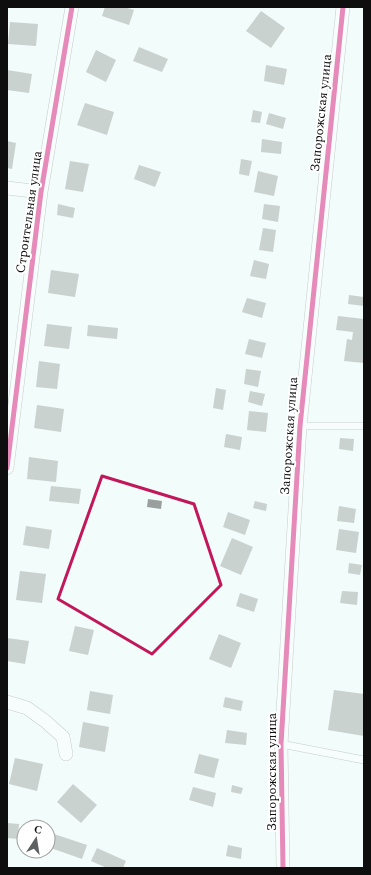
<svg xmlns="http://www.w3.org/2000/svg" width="371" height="875" font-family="Spectral,serif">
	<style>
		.building { fill: #989f9c }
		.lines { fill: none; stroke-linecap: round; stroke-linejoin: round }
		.lane-casing { stroke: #919594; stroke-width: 8 }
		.street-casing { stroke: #919594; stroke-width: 14 }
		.lane { stroke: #fdfffe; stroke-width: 7 }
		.street { stroke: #fdfffe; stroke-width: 13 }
		.cycleway-casing { stroke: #fff; stroke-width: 8 }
		.cycleway { stroke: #d6006c; stroke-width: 5 }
		.marked { fill: none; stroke: #c2185b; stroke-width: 3; stroke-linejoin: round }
		.labels { text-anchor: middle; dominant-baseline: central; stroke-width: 4; stroke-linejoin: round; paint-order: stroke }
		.street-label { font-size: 13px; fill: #0e0e0e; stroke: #fff }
	</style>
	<rect width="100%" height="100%" fill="#f2fcfa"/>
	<path class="building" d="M105,7h19l10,3 -5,15 -27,-9z
		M261,11l24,17 -14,20 -25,-17z
		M10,22l28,2 -2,22 -28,-2z
		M139,47l29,12 -6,13 -29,-11z
		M96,50l20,10 -10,22 -20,-10z
		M266,65l21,4 -3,16 -20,-4z
		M7,70l25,4 -3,19 -22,-3z
		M85,103l29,9 -7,23 -30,-10z
		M253,110l9,2 -2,11 -9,-1z
		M269,113l17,5 -3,11 -17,-5z
		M262,139l20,3 -1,12 -20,-2z
		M7,141l9,2 -4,26 -5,-1z
		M241,159l11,2 -3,15 -10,-2z
		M70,161l19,3 -6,28 -18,-3z
		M139,165l22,7 -6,15 -21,-8z
		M258,171l20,5 -4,20 -20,-4z
		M58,204l17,4 -2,10 -16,-3z
		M264,204l16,2 -2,16 -16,-3z
		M263,228l13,2 -3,22 -14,-2z
		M254,260l15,4 -3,15 -16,-3z
		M51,270l28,4 -4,23 -27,-4z
		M349,295l15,2v9l-16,-2z
		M247,298l19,5 -4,15 -20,-6z
		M338,316l26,3v44l-20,-2 3,-22 5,1 1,-8 -17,-2z
		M47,324l25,3 -3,22 -25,-3z
		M88,325l30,3 -1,11 -30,-3z
		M249,339l17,4 -4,15 -17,-4z
		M39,361l21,3 -3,25 -21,-2z
		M246,369l15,2 -3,16 -14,-3z
		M216,388l10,2 -3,20 -10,-2z
		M250,391l15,3 -3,12 -14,-4z
		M37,405l27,4 -3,23 -27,-4z
		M249,411l19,2 -2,19 -19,-2z
		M226,434l16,3 -2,13 -16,-3z
		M340,438l14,1 -1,12 -14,-2z
		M29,457l29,4 -2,21 -29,-3z
		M51,486l30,3 -2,15 -30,-3z
		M148,499l14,2 -1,8 -14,-2z
		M255,501l12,3 -1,7 -13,-3z
		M339,506l17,3 -2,14 -17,-2z
		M228,512l22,8 -5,15 -22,-8z
		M26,526l26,4 -3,19 -26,-4z
		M339,529l20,3 -3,21 -20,-3z
		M232,538l21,9 -12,28 -21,-9z
		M349,563l13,2 -2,10 -12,-2z
		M20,571l26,3 -4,29 -26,-3z
		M342,591l16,1 -1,13 -17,-2z
		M240,593l18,6 -4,13 -18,-6z
		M75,626l19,4 -6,25 -19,-4z
		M219,634l22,9 -10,25 -22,-9z
		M7,638l22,3 -4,23 -18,-3z
		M334,690l30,4v42l-36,-6z
		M90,691l23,4 -3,19 -23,-4z
		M225,697l18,4 -2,10 -18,-4z
		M83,722l26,5 -4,25 -26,-5z
		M227,730l20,3 -1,12 -21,-2z
		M199,754l20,5 -5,19 -20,-5z
		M15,758l28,6 -6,27 -28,-7z
		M73,784l24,21 -16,18 -24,-21z
		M232,785l11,3 -2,6 -10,-2z
		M193,787l23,6 -3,14 -24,-7z
		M7,823l12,1 -1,15 -11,-1z
		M51,833l36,12 -5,14 -34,-12v-6z
		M228,845l14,3 -1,11 -15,-3z
		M97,848l29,13 -3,7h-16l-16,-7z"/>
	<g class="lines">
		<g class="lane-casing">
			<path id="lane" d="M300,426h64
				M281,744l83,16"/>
		</g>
		<g class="street-casing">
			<path id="street" d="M7,188l34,4
				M7,468l34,-276 31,-185
				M7,702l20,6 18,13 18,16 3,17
				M283,868l-2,-124 19,-318 43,-419"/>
		</g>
		<use href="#lane" class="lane"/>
		<use href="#street" class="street"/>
		<g class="cycleway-casing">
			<path id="cycleway" d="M7,468l34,-276 31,-185
				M283,868l-2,-124 19,-318 43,-419"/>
		</g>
		<use href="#cycleway" class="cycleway"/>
	</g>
	<path d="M0 0H371V875H0ZM102,476l92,28 27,81 -69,69 -94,-55z" fill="#f2fcfa" fill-opacity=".55" fill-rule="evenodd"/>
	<path class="marked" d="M102,476l92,28 27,81 -69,69 -94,-55z"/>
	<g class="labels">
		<g class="street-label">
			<text transform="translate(321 113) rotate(-84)">Запорожская улица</text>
			<text transform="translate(29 212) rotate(-82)">Строительная улица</text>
			<text transform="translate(289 436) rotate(-86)">Запорожская улица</text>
			<text transform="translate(272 772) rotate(-90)">Запорожская улица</text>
		</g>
	</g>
	<rect width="371" height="875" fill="none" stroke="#0e0e0e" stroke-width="16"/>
	<g transform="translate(36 839) rotate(12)"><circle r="19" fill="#ffffff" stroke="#9f9f9f"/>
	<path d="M0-3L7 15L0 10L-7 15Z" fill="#5e6161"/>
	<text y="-6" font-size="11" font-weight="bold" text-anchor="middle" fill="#0e0e0e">С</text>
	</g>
</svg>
